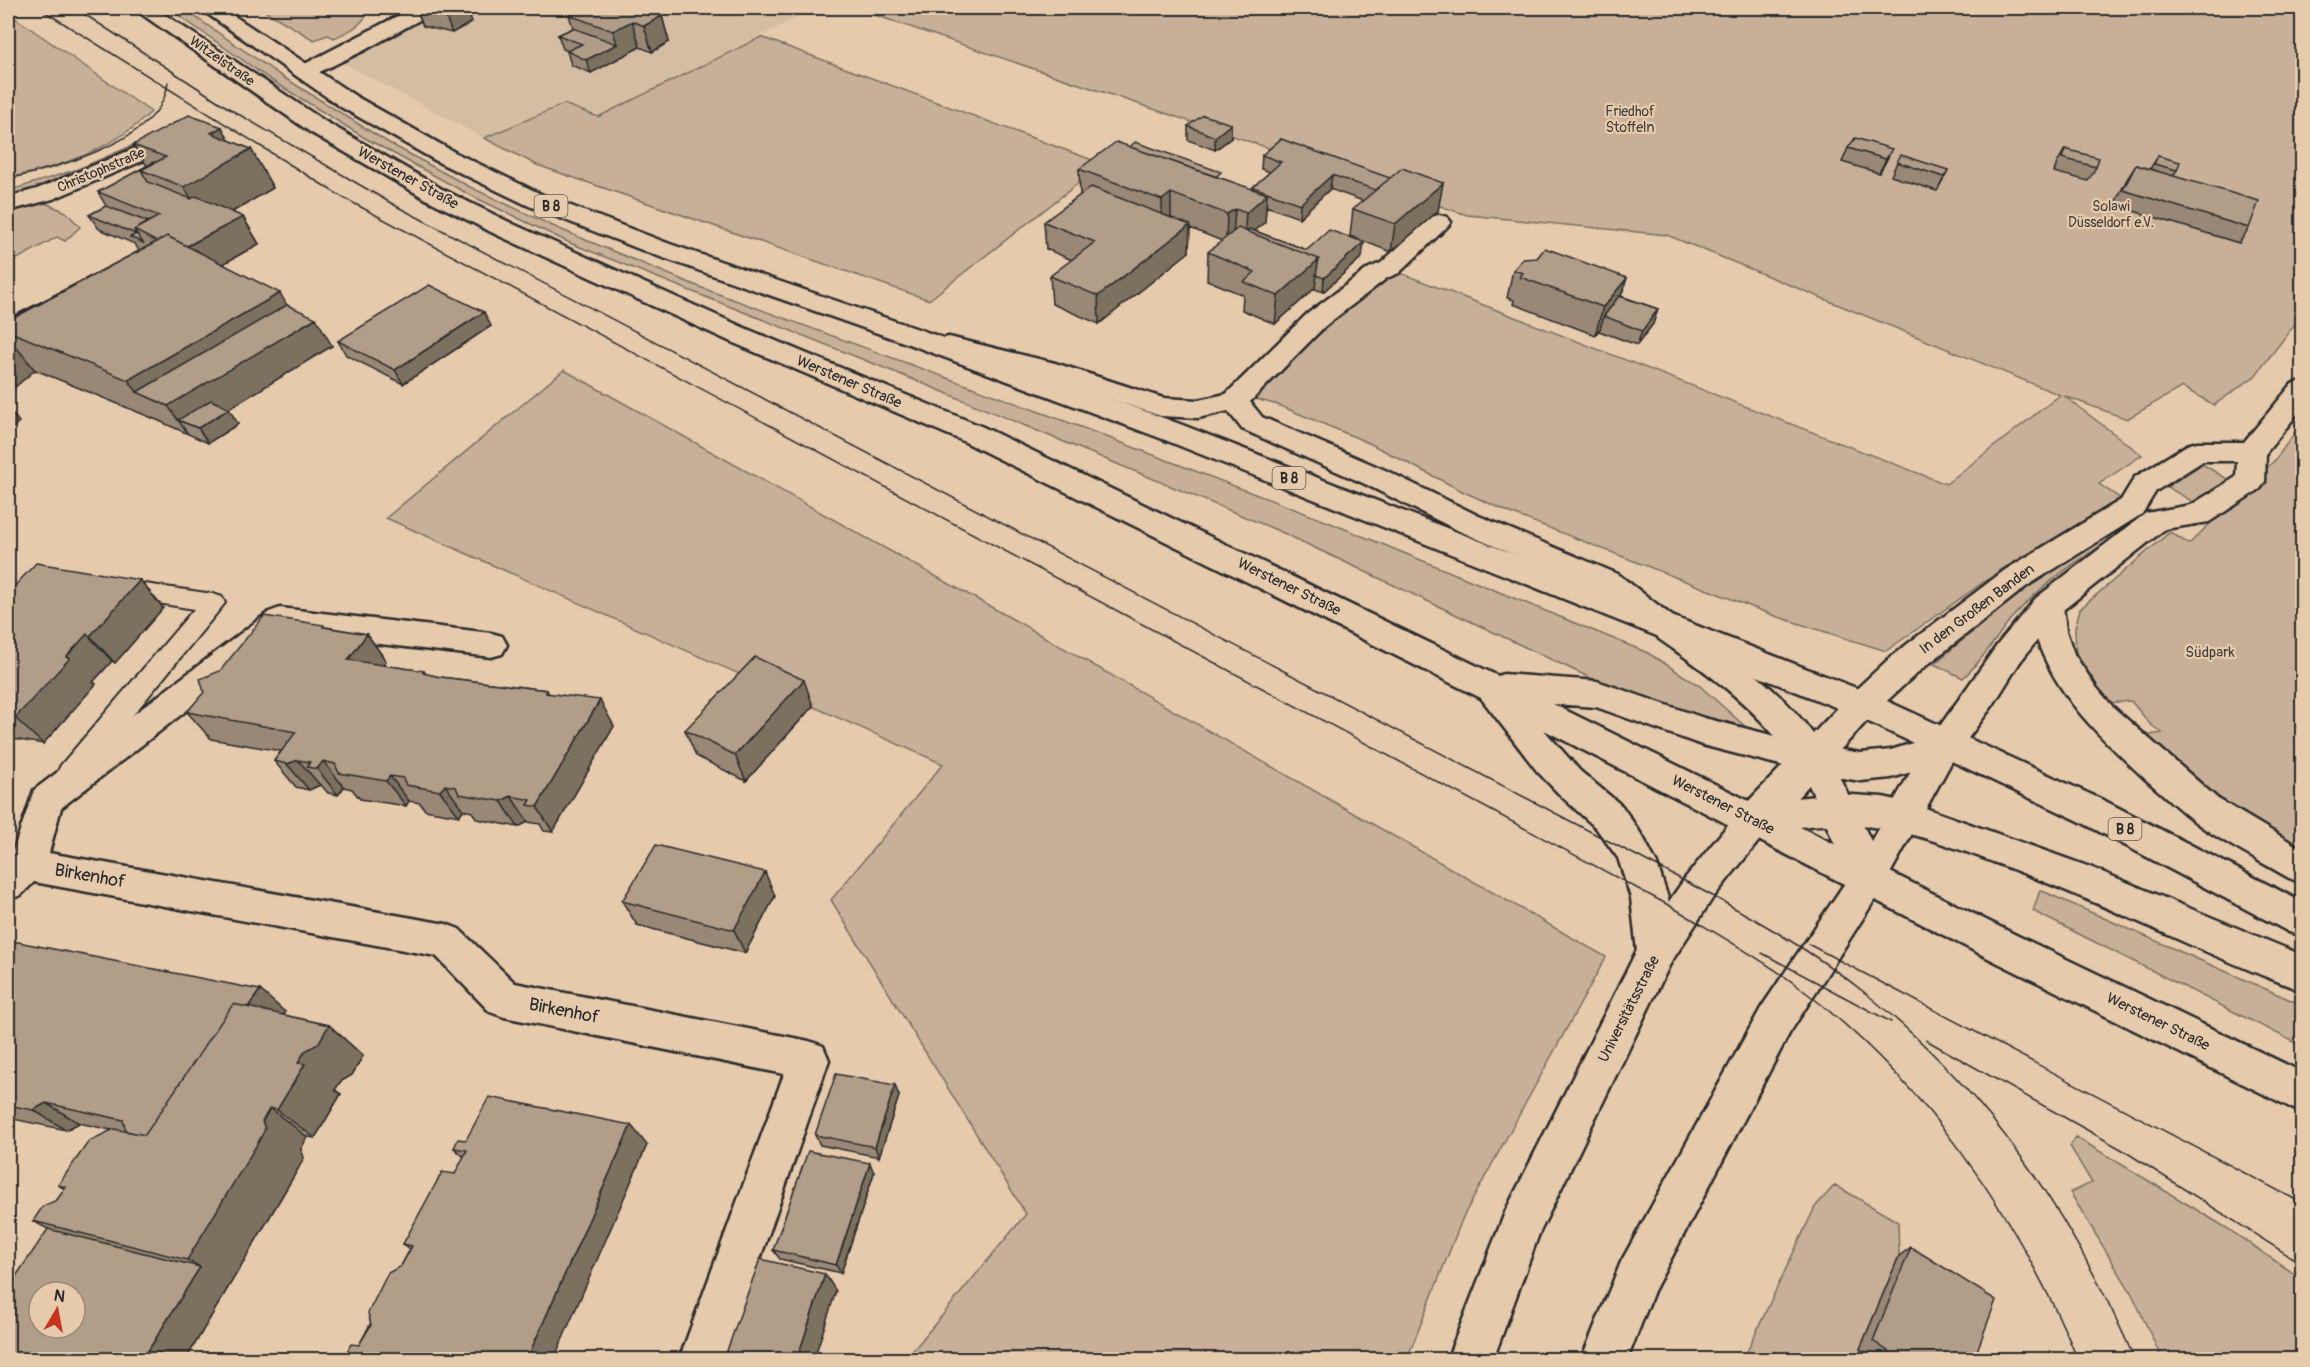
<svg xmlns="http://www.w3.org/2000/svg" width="2310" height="1367" font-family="Pangolin,sans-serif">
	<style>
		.built { fill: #d5bda1 }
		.green { fill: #c7b097; stroke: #796e61; stroke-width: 1.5 }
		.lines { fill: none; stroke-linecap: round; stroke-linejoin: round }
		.lane-casing { stroke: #2b2b2b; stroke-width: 4 }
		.street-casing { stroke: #2b2b2b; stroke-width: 5 }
		.secondary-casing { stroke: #2b2b2b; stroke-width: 5 }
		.primary-casing { stroke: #2b2b2b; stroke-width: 5 }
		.lane { fill: #e5caac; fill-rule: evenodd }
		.street { fill: #e5caac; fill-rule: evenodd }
		.secondary { fill: #e5caac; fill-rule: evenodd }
		.primary { fill: #e5caac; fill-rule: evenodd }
		.tram { stroke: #2b2b2b; stroke-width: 1.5 }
		.wall { fill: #988875; stroke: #2b2b2b; stroke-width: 1.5 }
		.shaded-wall { fill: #7c6f5f; stroke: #2b2b2b; stroke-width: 1.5 }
		.building { fill: #b19e88; stroke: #2b2b2b; stroke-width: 1.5; fill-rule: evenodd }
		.labels { text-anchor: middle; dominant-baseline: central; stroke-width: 4.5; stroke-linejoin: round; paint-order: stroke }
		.far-street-label { font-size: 14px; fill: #2b2b2b; stroke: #e5caac }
		.far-park-label { font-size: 14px; fill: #423f3b; stroke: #e5caac }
		.shield { fill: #e5caac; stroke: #635b52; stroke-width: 1.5 }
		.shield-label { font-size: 14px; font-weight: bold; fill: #2b2b2b }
		.street-label { font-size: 15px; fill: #2b2b2b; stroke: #e5caac }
		.park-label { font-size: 15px; fill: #423f3b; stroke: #e5caac }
		.near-street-label { font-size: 18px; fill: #2b2b2b; stroke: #e5caac }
	</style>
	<rect width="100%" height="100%" fill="#e5caac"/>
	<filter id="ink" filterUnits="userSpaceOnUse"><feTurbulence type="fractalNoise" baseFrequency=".0167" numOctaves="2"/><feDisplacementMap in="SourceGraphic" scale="12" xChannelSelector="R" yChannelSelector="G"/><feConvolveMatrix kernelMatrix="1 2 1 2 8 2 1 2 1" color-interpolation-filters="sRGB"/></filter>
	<g filter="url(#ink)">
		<path class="built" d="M429,8h387l-218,109 -34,-13 -80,34 -145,-77z"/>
		<path class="green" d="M168,8h14l101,69 106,66 81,44 87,41 145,60 376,138 250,96 320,131 52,33 49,44 -8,3 -142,-51 -320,-151 -367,-152 -342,-136 -100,-48 -105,-57 -94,-58z
			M260,8h117c-10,4 -10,8 -17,15 -6,7 -18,11 -26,15l-6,-3 -14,5z
			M854,8h1448v307l-47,61 -41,29 -32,-18 -55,32 -63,-23 78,59 -43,29 25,17 -123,69 -115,81 -111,-35 -262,-102 -49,-22 -95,-49 -91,-38 -30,-8 145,-127 553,214 114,-89 -393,-160 -200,-20z
			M8,13l143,99c-39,38 -91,55 -143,66z
			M761,37l342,127 -174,136 -392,-135 -53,-27 80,-34 34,13z
			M173,128l-19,13 -106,45 -40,11v-6l70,-22z
			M38,200l28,12 14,15 -15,14 -8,-4 -49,27v-53z
			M564,370l445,247 597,340 -143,260 -56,142h-501l120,-145 -195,-314 112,-136 -557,-246z
			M2302,422v430c-57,-29 -111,-72 -159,-116l19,-3 -12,-9 -19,-23 -25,2 -19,-25 -11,-25 -1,-25 5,-19 90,-77 19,12 87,-85z
			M2202,464l27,16 -36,22 -26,-15z
			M2109,536l4,3c-38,22 -74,48 -103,81 -16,20 -28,41 -47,58l-29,-14 100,-83z
			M2040,890l262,115v41l-269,-135z
			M2076,1137l149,90 77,52v78l-7,3 -133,-1 -30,-65 -62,-102 22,-9 -22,-37z
			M1835,1185l63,37 1,34 -39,93 16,10 -133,1 72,-153z"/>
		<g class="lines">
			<g class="lane-casing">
				<path id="lane" d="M118,580l95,14 9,3 3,6 -146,178 -9,3 -9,-3 -4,-8 4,-8 133,-156 -85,-14 -3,-6 3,-6z"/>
			</g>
			<g class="street-casing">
				<path id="street" d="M413,8h24l-3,4 -71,39 -52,25 -7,2 -7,-2 -4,-4 4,-4z
					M181,129l8,2 3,5 -3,5 -136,58 -45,12v-14l29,-8z
					M1439,215l8,2 4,5 -4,5 -48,46 -12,5 -62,48 -75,76 12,15 123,53 94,46 139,58 54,42 5,8 -5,8 -11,4 -11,-4 -54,-42 -139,-60 -92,-46 -123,-55 -14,-18 -30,7 -37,-2 -123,-41 -98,-24 -4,-6 4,-6 9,-2 106,26 108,35 35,2 28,-6 81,-80 62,-46 12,-5 50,-46z
					M2302,381v27l-36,45 -1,29 -5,7 -51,33 -44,7 -107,85 -38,48 -27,43 -36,48 -12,4 -12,-4 -5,-10 70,-99 38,-46 110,-85 45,-8 45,-28 1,-16h-34l-47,30 -14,23 -115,72 -110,87 -43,40 -12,4 -12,-4 -5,-9 5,-9 43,-40 112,-85 116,-70 14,-23 52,-32 10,-3h47l48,-58z
					M280,608l211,25 11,3 5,9 -5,9 -11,3 -205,-24 -225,175 -12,45 397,71 13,5 56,54 294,58 14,5 6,14 -104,300h-46l105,-286 -280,-57 -14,-5 -54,-56 -402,-74 -13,13 -13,5v-40l3,-3 23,-67 235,-178z"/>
			</g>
			<g class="secondary-casing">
				<path id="secondary" d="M1670,618l11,3c48,33 97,65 132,113l37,-39 12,-4 12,4 5,9 -5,9 -43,47 40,81 62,-108 12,-4 12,4 5,10 -81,147 -92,144 -135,257 -27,69h-46l40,-98 140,-254 88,-131 -40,-92 -43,47 -54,67 -42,65 -131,270 -46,126h-46l59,-150 136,-270 44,-63 54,-67 51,-53c-35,-50 -83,-84 -132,-118l-5,-9 5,-9z"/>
			</g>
			<g class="primary-casing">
				<path id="primary" d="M133,8h22l171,114 116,67 71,35 234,105 236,98 515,249 5,-2 94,7 107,37 107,27 50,8 30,-3 22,-7 -63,-30 -690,-275 -254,-95 -254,-89 -123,-48 -89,-43 -99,-56 -142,-99h23l135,89 99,56 89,43 125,48 254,87 256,93 694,271 231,106 197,101v34l-13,-4 -210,-111 -134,-63 -20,10 -34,10 -30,3 -50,-8 -109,-28 -106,-38 -43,-3 204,101 38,-7 43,-4 45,3 34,8 173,62 212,88v36c-98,-37 -192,-85 -290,-122 -72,-27 -133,-53 -212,-42l214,107 288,138v41l-314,-155 -444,-228 36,41 42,35 21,31 14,27 11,34 7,54 -5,12 -14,5 -14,-5 -5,-12 -6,-54 -13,-40 -22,-30 -35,-32 -24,-25 -56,-73 -518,-257 -234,-100 -234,-107 -69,-35 -116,-67z
					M2047,594l11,4 5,8 3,25 8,23 22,33 17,20 105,92 84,50v34l-13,-5c-29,-17 -59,-32 -87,-51 -21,-15 -39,-33 -59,-50 -44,-41 -87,-81 -107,-140 -4,-13 -7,-28 0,-39z"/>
			</g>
			<use href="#lane" class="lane"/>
			<use href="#street" class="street"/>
			<use href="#secondary" class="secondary"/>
			<use href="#primary" class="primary"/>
			<path class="tram" d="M39,8l303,189 1330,710c41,25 84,48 123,77 128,95 222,230 283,376
				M75,8l158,103 163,95 1283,672c66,35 132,71 190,118 124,102 202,218 266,364
				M8,179c42,-9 138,-36 155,-79 3,-5 4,-12 5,-18
				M1808,944l494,259
				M1762,953l129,69
				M1926,1040l195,109 181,115"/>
		</g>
		<path class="wall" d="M416,8h50l6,14 -20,11 -29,-7z
			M569,15l93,1 7,26 -17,10 -12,-5 -49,26 -20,-8 -4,-14h1l-5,-2 -5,-14 15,-7z
			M1231,124v14l-16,12 -27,-10v-14z
			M1281,139l157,72 -47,41 -41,-16 3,-27 10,-8 -33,-12 -31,29 -33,-12 -1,16 -10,9 52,19 55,7 -39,35 -8,-3v-1l-40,36 -33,-14 1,-15 -36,-15 1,-28 14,-11 -32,-13 -1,24 -90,72 -47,-20 -2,-28 22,-16 -26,-11 -2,-27 36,-27 -1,-26 142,9 32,12v-3l17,-15 -9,-3 1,-14z
			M229,140l22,9 22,39 -41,24 11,5 16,27 -36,20 64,41 45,41 -104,63 10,15 -30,19 -51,-23 -124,-51 2,1 -27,23v-74l131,-68 -4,-7 -36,-15 -10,-14 17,-9 -8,-14 49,-26 -14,-21z
			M1848,148l44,1 -7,14 -6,10 -37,-11z
			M2065,149l31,18 -8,14 -34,-9 3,-9z
			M2158,156l19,14 -4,6 76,52 -10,15 -125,-38 13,-26 9,-14 14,4z
			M1897,162l51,8 -11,21 -46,-15z
			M1513,270l114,8 -6,18 37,13 -5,15 -16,21 -38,-14 1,-2 -5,6 -82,-31 1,-4 -7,-2z
			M491,326l-88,58 -57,-29 -8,-14z
			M140,580l23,28 -48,55 -3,-2 -19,21 3,2 -53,60 -35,-6v-145z
			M326,627l41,7 19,27 -3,4 41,6 2,3 14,3 107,13 2,4 65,32 -61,106 -9,-1 -4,-7 -12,-2 -10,5 -41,-8 -5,-7 -9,-2 -4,6 -34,-6 -5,-7 -11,-2 -3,5 -46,-7 -8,-10 -8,-2 -6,8 -10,-2 -6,-7 -2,-1 -11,5 -13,-3 -22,-26 7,-10 -70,-12 -24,-27z
			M813,706l-67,75 -50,-25 -11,-26z
			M775,896l-30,57 -108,-28 -15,-24z
			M8,940l277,72 -1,3 45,10 34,31 -11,19 -12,7 -5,8 6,4 -26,44 -8,-1 -6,12 3,9 -6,11 -112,190h-178l40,-130 -15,-8 24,-21 8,-11 -7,-4 53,-55 -32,-7 -13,7 -58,-12z
			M899,1096l-20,61 -59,-12 -5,-10z
			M466,1140l181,5 -288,200 51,-96 -7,-5 52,-70 9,-17 -10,-9z
			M874,1173l-33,100 -61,-14 -7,-9z
			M1911,1247l63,112h-98l-16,-10 39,-93z"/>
		<path class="shaded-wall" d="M442,8h24l6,14 -20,11z
			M662,16l7,26 -17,10 -8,-26z
			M632,21l8,26 -49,26 -5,-13 31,-16 -4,-13z
			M1231,124v14l-16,12v-13z
			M222,127l16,30 13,-8 22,39 -65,38 -24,-39 27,-54z
			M1892,149l-7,14 -6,10 7,-14z
			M1332,175l-2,14 -31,29 1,-14z
			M1443,183l-5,28 -47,41 4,-28z
			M1171,193v28l-9,7v-28z
			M1267,194l-2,28 -21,18 2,-27z
			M1235,209l-2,27 -7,6 1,-28z
			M243,217l16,27 -62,34 -17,-28z
			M1190,225l-1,27 -90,72 -1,-28z
			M1364,242l-2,15 -39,35 1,-14z
			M1319,259l-4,29 -40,36 3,-28z
			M1627,278l-9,27 -14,11 -4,13 -5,6 8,-28z
			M280,293l20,35 16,-10 16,28 -135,82 -19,-8 10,14 -20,-28 -31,-14 -9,-12z
			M1658,309l-5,15 -16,21 5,-14z
			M484,312l7,14 -88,58 -8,-14z
			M12,342l23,28 -27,23v-46z
			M8,408l11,14 -11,10z
			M229,409l9,15 -30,19 -10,-15z
			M140,580l23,28 -48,55 -25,-27z
			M87,634l25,27 -19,21 3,2 -53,60 -28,-26 51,-61z
			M367,634l19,27 -19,26 -19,-27z
			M804,680l9,26 -67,75 -11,-26z
			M600,700l14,26 -61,106 -16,-25z
			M298,760l22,25 -11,5 -22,-26z
			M323,761l21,26 -6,8 -21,-26z
			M390,776l19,25 -3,5 -20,-25z
			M445,785l18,25 -4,6 -19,-25z
			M511,796l17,26 -10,5 -17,-26z
			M765,872l10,24 -30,57 -11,-23z
			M260,990l25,22 -97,151 -30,-20z
			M329,1025l34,31 -11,19 -12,7 -5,8 6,4 -26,44 -38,-28 21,-47 7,-12z
			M895,1085l4,11 -20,61 -4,-10z
			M46,1103l33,20 -13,7 -33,-20z
			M270,1108l37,29 -6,12 3,9 -6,11 -112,190h-43l57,-92 -13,-7z
			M631,1125l16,20 -93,214h-27z
			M870,1163l4,10 -33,100 -5,-8z
			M825,1274l11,17 -22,68h-17z"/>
		<path class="building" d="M584,8h55l23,8 -18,10 -12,-5 -19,10 -44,-16z
			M573,28l44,16 -31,16 -19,-9 15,-7 -24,-9z
			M189,115l33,12 -11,6 40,16 -67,38 -43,-17 25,-13 -33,-12z
			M1203,115l28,9 -16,13 -27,-11z
			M1855,138l37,11 -6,10 -38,-11z
			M1281,139l109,39 -14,12 -44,-15 -32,29 -47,-17 28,-25 -19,-7z
			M1116,142l151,52 -21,19 -11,-4 -8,5 -56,-21 -9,7 -83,-31z
			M1135,142l86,30 -5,5 -86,-30z
			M2065,149l34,9 -3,9 -34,-9z
			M1901,155l47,15 -4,7 -47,-15z
			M2158,156l22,6 -3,8 -23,-6z
			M154,162h2l-15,8 7,12 43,17 5,-3 47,21 -56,29 -20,-10 -159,85v-2l149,-77 -23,-12 25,-14 -61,-24z
			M2136,165l123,36 -10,27 -126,-38z
			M1402,168l41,15 -48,41 -42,-15z
			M1091,187l99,38 -92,71 -48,-20 45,-34 -51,-20z
			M106,206l42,16 -14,8 2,4 -47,-19z
			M1238,228l81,31 -41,37 -34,-14 11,-10 -47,-20z
			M1249,229l58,21 22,-20 35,12 -40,36 -8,-3 3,-16 -73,-28z
			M137,234l6,9 -13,-6z
			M167,236l113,57 -152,87 -120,-49v-10z
			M1545,248l82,30 -24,29 -83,-30 3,-4 -10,-3 10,-11 14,-1z
			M429,285l55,27 -89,58 -57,-29z
			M1619,296l39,13 -16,22 -38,-15z
			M287,305l29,13 -148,88 -31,-14z
			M8,340l4,2 -4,5z
			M211,400l18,9 -31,19 -20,-8z
			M36,563l104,17 -50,56 -3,-2 -21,23 4,1 -55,60 -7,-2v-123z
			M264,616l60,9 -1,2 44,7 -19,26 76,11 -1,2 17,4 107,13 -1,3 54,7 -63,107 -9,-2 3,-5 -20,-4 -10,5 -42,-7 -3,-7 -11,-2 -5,6 -34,-6 -3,-7 -13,-2 -4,5 -47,-8 -4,-9 -12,-3 -6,8 -10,-2 3,-5 -12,-2 -11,4 -13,-3 22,-29 -109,-20 17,-20 -4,-13 20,-8z
			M755,657l49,23 -69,75 -50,-25z
			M656,845l109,27 -31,58 -112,-29z
			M8,940l252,50 -12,17 -15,-3 -88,131 -19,-4 -3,-11 -77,-17 -13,7 -25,-5z
			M233,1004l96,21 -11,19 -13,7 -7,12 7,1 -28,46 -7,-2 -8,13 3,8 -6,12 -72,119 -154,-39 10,-15 14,-6 9,-13 -8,-2 31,-44 25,-12 31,6z
			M836,1074l59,11 -20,62 -60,-12z
			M489,1097l142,28 -104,234h-184l8,-15 8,1 12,-20 -3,-12 20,-40 13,-7 11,-20 -9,-2 39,-72 13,2 12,-24 -13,-2 4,-9 8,1z
			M808,1151l62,12 -34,102 -63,-15z
			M48,1229l152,38 -57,92h-135v-71zM39,1292h36v36h-36z
			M1911,1247l85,53 -22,59h-74l-27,-18z
			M760,1259l65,15 -28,85h-73z"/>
	</g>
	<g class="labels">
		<g class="far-street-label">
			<text transform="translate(222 61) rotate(35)">Witzelstraße</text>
			<text transform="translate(101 170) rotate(-23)">Christophstraße</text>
		</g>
		<g class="far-park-label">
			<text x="1630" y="111">Friedhof<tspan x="1630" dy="16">Stoffeln</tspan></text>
			<text x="2111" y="206">Solawi<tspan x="2111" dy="16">Düsseldorf e.V.</tspan></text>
		</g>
		<g class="shield">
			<rect x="534.5" y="195" width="33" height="22" rx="4.5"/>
			<rect x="1272.5" y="467" width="33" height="22" rx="4.5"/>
			<rect x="2108.5" y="818" width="33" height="22" rx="4.5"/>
		</g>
		<g class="shield-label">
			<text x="551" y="206">B 8</text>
			<text x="1289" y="478">B 8</text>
			<text x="2125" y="829">B 8</text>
		</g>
		<g class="street-label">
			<text transform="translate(408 178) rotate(29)">Werstener Straße</text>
			<text transform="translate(849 382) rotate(23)">Werstener Straße</text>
			<text transform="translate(1289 587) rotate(26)">Werstener Straße</text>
			<text transform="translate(1977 609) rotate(-37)">In den Großen Banden</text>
			<text transform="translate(1723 805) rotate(27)">Werstener Straße</text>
			<text transform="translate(1629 1009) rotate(-63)">Universitätsstraße</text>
			<text transform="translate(2158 1022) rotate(26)">Werstener Straße</text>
		</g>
		<g class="park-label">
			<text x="2210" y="652">Südpark</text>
		</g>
		<g class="near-street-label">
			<text transform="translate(90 876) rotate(10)">Birkenhof</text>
			<text transform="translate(564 1011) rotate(11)">Birkenhof</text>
		</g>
	</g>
	<rect width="2310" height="1367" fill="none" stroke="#e5caac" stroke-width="30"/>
	<rect x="15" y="15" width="2280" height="1337" fill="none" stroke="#2b2b2b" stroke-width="2" filter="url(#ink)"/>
	<g transform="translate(57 1310) rotate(10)"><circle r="28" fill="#e5caac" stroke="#9b8a78" stroke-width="1.5"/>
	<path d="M0-4.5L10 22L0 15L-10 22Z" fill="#c8321e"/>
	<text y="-9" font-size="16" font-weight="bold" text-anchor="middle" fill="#2b2b2b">N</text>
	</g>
</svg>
